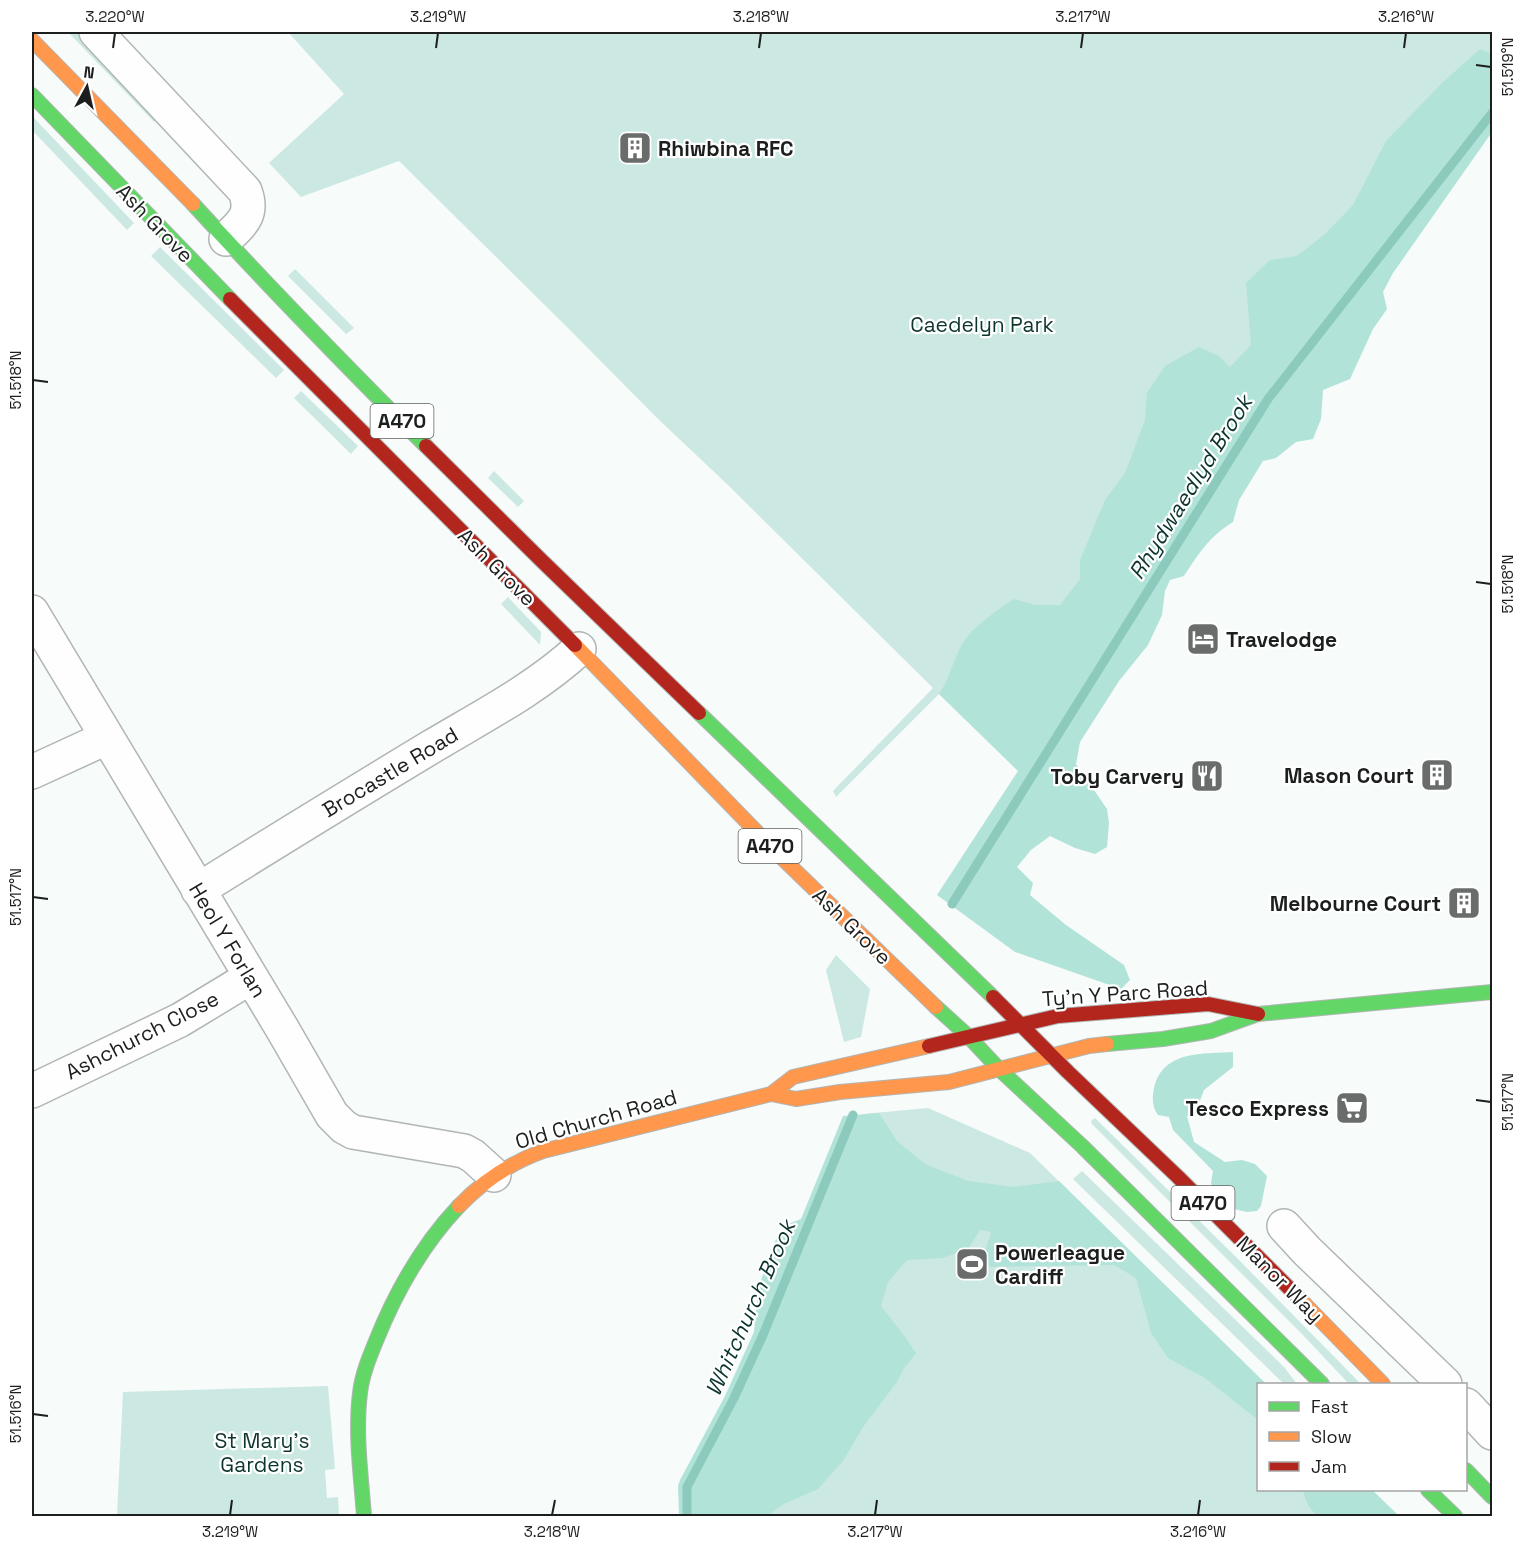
<svg xmlns="http://www.w3.org/2000/svg" width="1524" height="1548" font-family="'Space Grotesk',sans-serif">
	<style>
		.green { fill: #cce8e2 }
		.forest { fill: #b2e3d9 }
		.lines { fill: none; stroke-linecap: round; stroke-linejoin: round }
		.stream { stroke: #8dcabe; stroke-width: 9 }
		.street-casing { stroke: #b1b5b4; stroke-width: 36 }
		.fast-casing { stroke: #b1b5b4; stroke-width: 16 }
		.slow-casing { stroke: #b1b5b4; stroke-width: 16 }
		.jam-casing { stroke: #b1b5b4; stroke-width: 16 }
		.street { stroke: #fefefe; stroke-width: 33 }
		.fast { stroke: #63d668; stroke-width: 14 }
		.slow { stroke: #ff974d; stroke-width: 14 }
		.jam { stroke: #b3261e; stroke-width: 14 }
		.ticks { fill: none; stroke: #1c1f1e; stroke-width: 2 }
		.labels { text-anchor: middle; dominant-baseline: central; stroke-width: 4.5; stroke-linejoin: round; paint-order: stroke }
		.shield { fill: #fff; stroke: #606262; stroke-width: 1.5 }
		.shield-label { font-size: 20px; font-weight: bold; fill: #1c1f1e }
		.poi-label { font-size: 21px; font-weight: bold; fill: #1c1f1e; stroke: #fff; text-anchor: end }
		.street-label { font-size: 21px; fill: #1c1f1e; stroke: #fff }
		.park-label { font-size: 21px; fill: #0d362f; stroke: #fff }
		.water-label { font-size: 22px; font-style: italic; fill: #0a342d; stroke: #fff }
		.neatline { fill: none; stroke: #1c1f1e; stroke-width: 2 }
		.ticks-label { font-size: 15px; text-anchor: middle; fill: #1c1f1e }
	</style>
	<rect width="100%" height="100%" fill="#f7fbfa"/>
	<path class="green" d="M68,32h13l79,85 -6,5z
		M288,32h1204v97l-312,425 -141,237 -100,-97 -103,103 -3,-6 100,-103 -205,-203 -72,-68 -86,-87 -171,-169 -98,36 -32,-34 75,-69z
		M34,118l100,105 -7,7 -95,-100v-9z
		M160,247l124,123 -8,8 -125,-122z
		M295,269l59,59 -8,6 -58,-58z
		M301,391l57,55 -7,8 -57,-56z
		M494,471l30,30 -6,6 -30,-29z
		M508,597l33,35 -1,13 -39,-41z
		M836,955l34,34 -9,48 -17,5 -18,-72z
		M928,1108l102,45 236,231h-8v106h114l27,26h-703l167,-402z
		M1095,1118l140,138 126,128h-12l-47,-50 -210,-210 -1,-3z
		M1082,1171l202,196 13,17h-13l-211,-205z
		M328,1386l7,83 -10,1 2,28 11,-1 1,19h-222l6,-124z"/>
	<path class="forest" d="M1480,49l12,5v78l-99,141 -10,19 4,17 -14,20 -23,50 -27,11 -2,29 -8,20 -17,3 -20,16 -13,3 -24,39 -6,22c-24,15 -34,31 -49,54l-14,4 -5,11 -3,24 -14,30 -29,36 -39,61 -4,22 31,45 2,14 -2,24 -12,7 -20,-6 -25,-12 -19,14 -14,17 16,16 -3,12 36,30 58,40 6,15 -9,9 -106,-37 -78,-57 81,-124 -79,-77c12,-17 15,-39 27,-56 10,-13 34,-30 48,-39l21,6h25l20,-26v-19l25,-60 20,-27 20,-53 2,-27 18,-27 34,-19 20,9 11,11 21,-22 -5,-62 24,-23 27,-4 28,-22 28,-29 33,-64 57,-59z
		M1233,1052v15l-29,23 -8,21 -9,5 7,26 31,20 17,-2 13,4 12,12 -6,30 -4,5 -10,1 -17,-4 -16,-15 -3,-10 2,-12 -40,-41 -4,-13 -11,-2c-6,-8 -6,-18 -4,-27 9,-38 49,-34 79,-36z
		M879,1113l18,28 28,23 43,17 46,6 45,-6 207,203h-8v36l-53,-42 -37,-20 -17,-25 -15,-55 -22,-13 -125,2 -5,-12 7,-23 -11,-2 -12,19 -25,9 -36,2 -19,22 -7,24 22,28 13,19 -13,17 -6,12 -34,45 -20,34 -25,28 -34,15 -17,12h-88l-1,-30 2,-6 45,-84 29,-64 4,-41 5,-17 13,-35 10,-14 15,-6 42,-103z
		M1303,1490h69l27,26h-80c-8,-3 -15,-18 -16,-26z"/>
	<g class="lines">
		<path class="stream" d="M952,904l316,-505 224,-286
			M687,1516v-29l47,-89 29,-63 90,-220"/>
		<g class="street-casing">
			<path id="street" d="M96,32l149,159c9,24 -3,32 -19,48
				M32,612l251,418 49,85 12,12 9,5 111,19 9,5 21,19
				M32,772l74,-34
				M198,890c77,-48 155,-96 233,-143 50,-30 105,-58 148,-98
				M32,1091l148,-71 71,-43
				M1284,1226l23,25 138,133
				M1466,1405l26,28"/>
		</g>
		<g class="fast-casing">
			<path id="fast" d="M32,95l198,204
				M193,204c76,83 154,163 233,242
				M699,713l294,284
				M936,1007l32,29 31,33 83,77 240,238
				M1107,1044l56,-5 48,-8 47,-17 234,-22
				M1466,1470l26,27
				M1428,1490l27,26
				M364,1516c-3,-41 -9,-82 -4,-123 2,-18 9,-35 16,-52 20,-50 46,-96 83,-135"/>
		</g>
		<g class="slow-casing">
			<path id="slow" d="M32,40l161,164
				M575,645l204,210 157,152
				M771,1094l25,5 44,-7 109,-10 140,-36 18,-2
				M459,1206c24,-25 51,-43 84,-55l228,-57 22,-17 136,-31
				M1289,1288l94,96"/>
		</g>
		<g class="jam-casing">
			<path id="jam" d="M230,299l345,346
				M426,446l115,114 158,153
				M993,997l75,75 110,105 111,111
				M929,1046l129,-30 150,-12 50,10"/>
		</g>
		<use href="#street" class="street"/>
		<use href="#fast" class="fast"/>
		<use href="#slow" class="slow"/>
		<use href="#jam" class="jam"/>
	</g>
	<path class="ticks" d="M113,48l2,-15M436,48l2,-15M759,48l2,-15M1081,48l2,-15M1404,48l2,-15M1476,65l15,2M33,380l15,2M1476,582l15,2M33,897l15,2M1476,1100l15,2M33,1414l15,2M230,1515l2,-15M552,1515l3,-15M875,1515l2,-15M1198,1515l2,-15"/>
	<defs>
		<g id="building-square" transform="scale(1.725)"><rect x="-9" y="-9" width="18" height="18" rx="4" fill="#696c6b" stroke="#fff"/><path d="M-4-6H4V6H1V3H-1V6H-4ZM-2.5-4.3h1.7v1.8h-1.7ZM.8-4.3h1.7v1.8H.8ZM-2.5-1h1.7V.8h-1.7ZM.8-1h1.7V.8H.8Z" fill="#fff"/></g>
		<g id="hotel-square" transform="scale(1.725)"><rect x="-9" y="-9" width="18" height="18" rx="4" fill="#696c6b" stroke="#fff"/><path d="M-6-4.5h1.5V1H6V5H4.5V3h-9V5H-6ZM-4 0a1.8 1.8 0 1 1 3.6 0ZM.5 0V-2.5h3Q6-2.5 6 0Z" fill="#fff"/></g>
		<g id="restaurant-square" transform="scale(1.725)"><rect x="-9" y="-9" width="18" height="18" rx="4" fill="#696c6b" stroke="#fff"/><path d="M-5-6h1v4h1v-4h1v4h1v-4h1v5L-1.5 .5V6h-2V.5L-5-1ZM5-6V6H3V1.5H1.5Q1.5-4 5-6Z" fill="#fff"/></g>
		<g id="supermarket-square" transform="scale(1.725)"><rect x="-9" y="-9" width="18" height="18" rx="4" fill="#696c6b" stroke="#fff"/><path d="M-6-5.5h2.5l.6 2H6L4.5 2H-2.5L-4.4-4H-6ZM-1.5 3.2a1.3 1.3 0 1 0 .1 0ZM3 3.2a1.3 1.3 0 1 0 .1 0Z" fill="#fff"/></g>
		<g id="stadium-square" transform="scale(1.725)"><rect x="-9" y="-9" width="18" height="18" rx="4" fill="#696c6b" stroke="#fff"/><path d="M0-5a6.5 5 0 1 0 0 10a6.5 5 0 1 0 0-10ZM-3.5-1.8h7v3.6h-7Z" fill="#fff"/></g>
	</defs>
	<g fill-rule="evenodd">
		<use href="#building-square" x="635" y="148"/>
		<use href="#hotel-square" x="1203" y="639"/>
		<use href="#building-square" x="1437" y="775"/>
		<use href="#restaurant-square" x="1207" y="776"/>
		<use href="#building-square" x="1464" y="903"/>
		<use href="#supermarket-square" x="1352" y="1108"/>
		<use href="#stadium-square" x="972" y="1264"/>
	</g>
	<g class="labels">
		<g class="shield">
			<rect x="370.5" y="404" width="63" height="34" rx="4.5"/>
			<rect x="738.5" y="829" width="63" height="34" rx="4.5"/>
			<rect x="1171.5" y="1186" width="63" height="34" rx="4.5"/>
		</g>
		<g class="shield-label">
			<text x="402" y="421">A470</text>
			<text x="770" y="846">A470</text>
			<text x="1203" y="1203">A470</text>
		</g>
		<g class="poi-label">
			<text x="658" y="148" text-anchor="start">Rhiwbina RFC</text>
			<text x="1226" y="639" text-anchor="start">Travelodge</text>
			<text x="1414" y="775">Mason Court</text>
			<text x="1184" y="776">Toby Carvery</text>
			<text x="1441" y="903">Melbourne Court</text>
			<text x="1329" y="1108">Tesco Express</text>
			<text x="995" y="1252" text-anchor="start">Powerleague<tspan x="995" dy="24">Cardiff</tspan></text>
		</g>
		<g class="street-label">
			<text transform="translate(155 223) rotate(46)">Ash Grove</text>
			<text transform="translate(497 567) rotate(45)">Ash Grove</text>
			<text transform="translate(390 772) rotate(-31)">Brocastle Road</text>
			<text transform="translate(852 926) rotate(44)">Ash Grove</text>
			<text transform="translate(228 940) rotate(59)">Heol Y Forlan</text>
			<text transform="translate(1125 993) rotate(-4)">Ty'n Y Parc Road</text>
			<text transform="translate(142 1035) rotate(-27)">Ashchurch Close</text>
			<text transform="translate(596 1119) rotate(-16)">Old Church Road</text>
			<text transform="translate(1280 1279) rotate(45)">Manor Way</text>
		</g>
		<g class="park-label">
			<text x="982" y="324">Caedelyn Park</text>
			<text x="262" y="1440">St Mary's<tspan x="262" dy="24">Gardens</tspan></text>
		</g>
		<g class="water-label">
			<text transform="translate(1190 487) rotate(-58)">Rhydwaedlyd Brook</text>
			<text transform="translate(750 1308) rotate(-66)">Whitchurch Brook</text>
		</g>
	</g>
	<rect width="1524" height="1548" fill="none" stroke="#ffffff" stroke-width="66"/>
	<rect x="1257" y="1383" width="210" height="108" fill="#ffffff" stroke="#a4a5a5" stroke-width="1.5"/>
	<rect x="1269" y="1402" width="30" height="9" fill="#63d668" stroke="#a4a5a5" stroke-width="1.5"/>
	<text x="1311" y="1413" font-size="18" fill="#1c1f1e">Fast</text>
	<rect x="1269" y="1432" width="30" height="9" fill="#ff974d" stroke="#a4a5a5" stroke-width="1.5"/>
	<text x="1311" y="1443" font-size="18" fill="#1c1f1e">Slow</text>
	<rect x="1269" y="1462" width="30" height="9" fill="#b3261e" stroke="#a4a5a5" stroke-width="1.5"/>
	<text x="1311" y="1473" font-size="18" fill="#1c1f1e">Jam</text>
	<g transform="translate(87 87) rotate(8)" stroke="#ffffff" stroke-width="4.5" paint-order="stroke">
	<path d="M0-4.5L10 22L0 15L-10 22Z" fill="#1c1f1e"/>
	<text y="-9" font-size="16" font-weight="bold" text-anchor="middle" fill="#1c1f1e">N</text>
	</g>
	<rect x="33" y="33" width="1458" height="1482" class="neatline"/>
	<g class="ticks-label">
		<text x="115" y="22">3.220°W</text>
		<text x="438" y="22">3.219°W</text>
		<text x="761" y="22">3.218°W</text>
		<text x="1083" y="22">3.217°W</text>
		<text x="1406" y="22">3.216°W</text>
		<text transform="translate(1508 67) rotate(-90)" y="5">51.519°N</text>
		<text transform="translate(16 380) rotate(-90)" y="5">51.518°N</text>
		<text transform="translate(1508 584) rotate(-90)" y="5">51.518°N</text>
		<text transform="translate(16 897) rotate(-90)" y="5">51.517°N</text>
		<text transform="translate(1508 1102) rotate(-90)" y="5">51.517°N</text>
		<text transform="translate(16 1414) rotate(-90)" y="5">51.516°N</text>
		<text x="230" y="1537">3.219°W</text>
		<text x="552" y="1537">3.218°W</text>
		<text x="875" y="1537">3.217°W</text>
		<text x="1198" y="1537">3.216°W</text>
	</g>
</svg>
